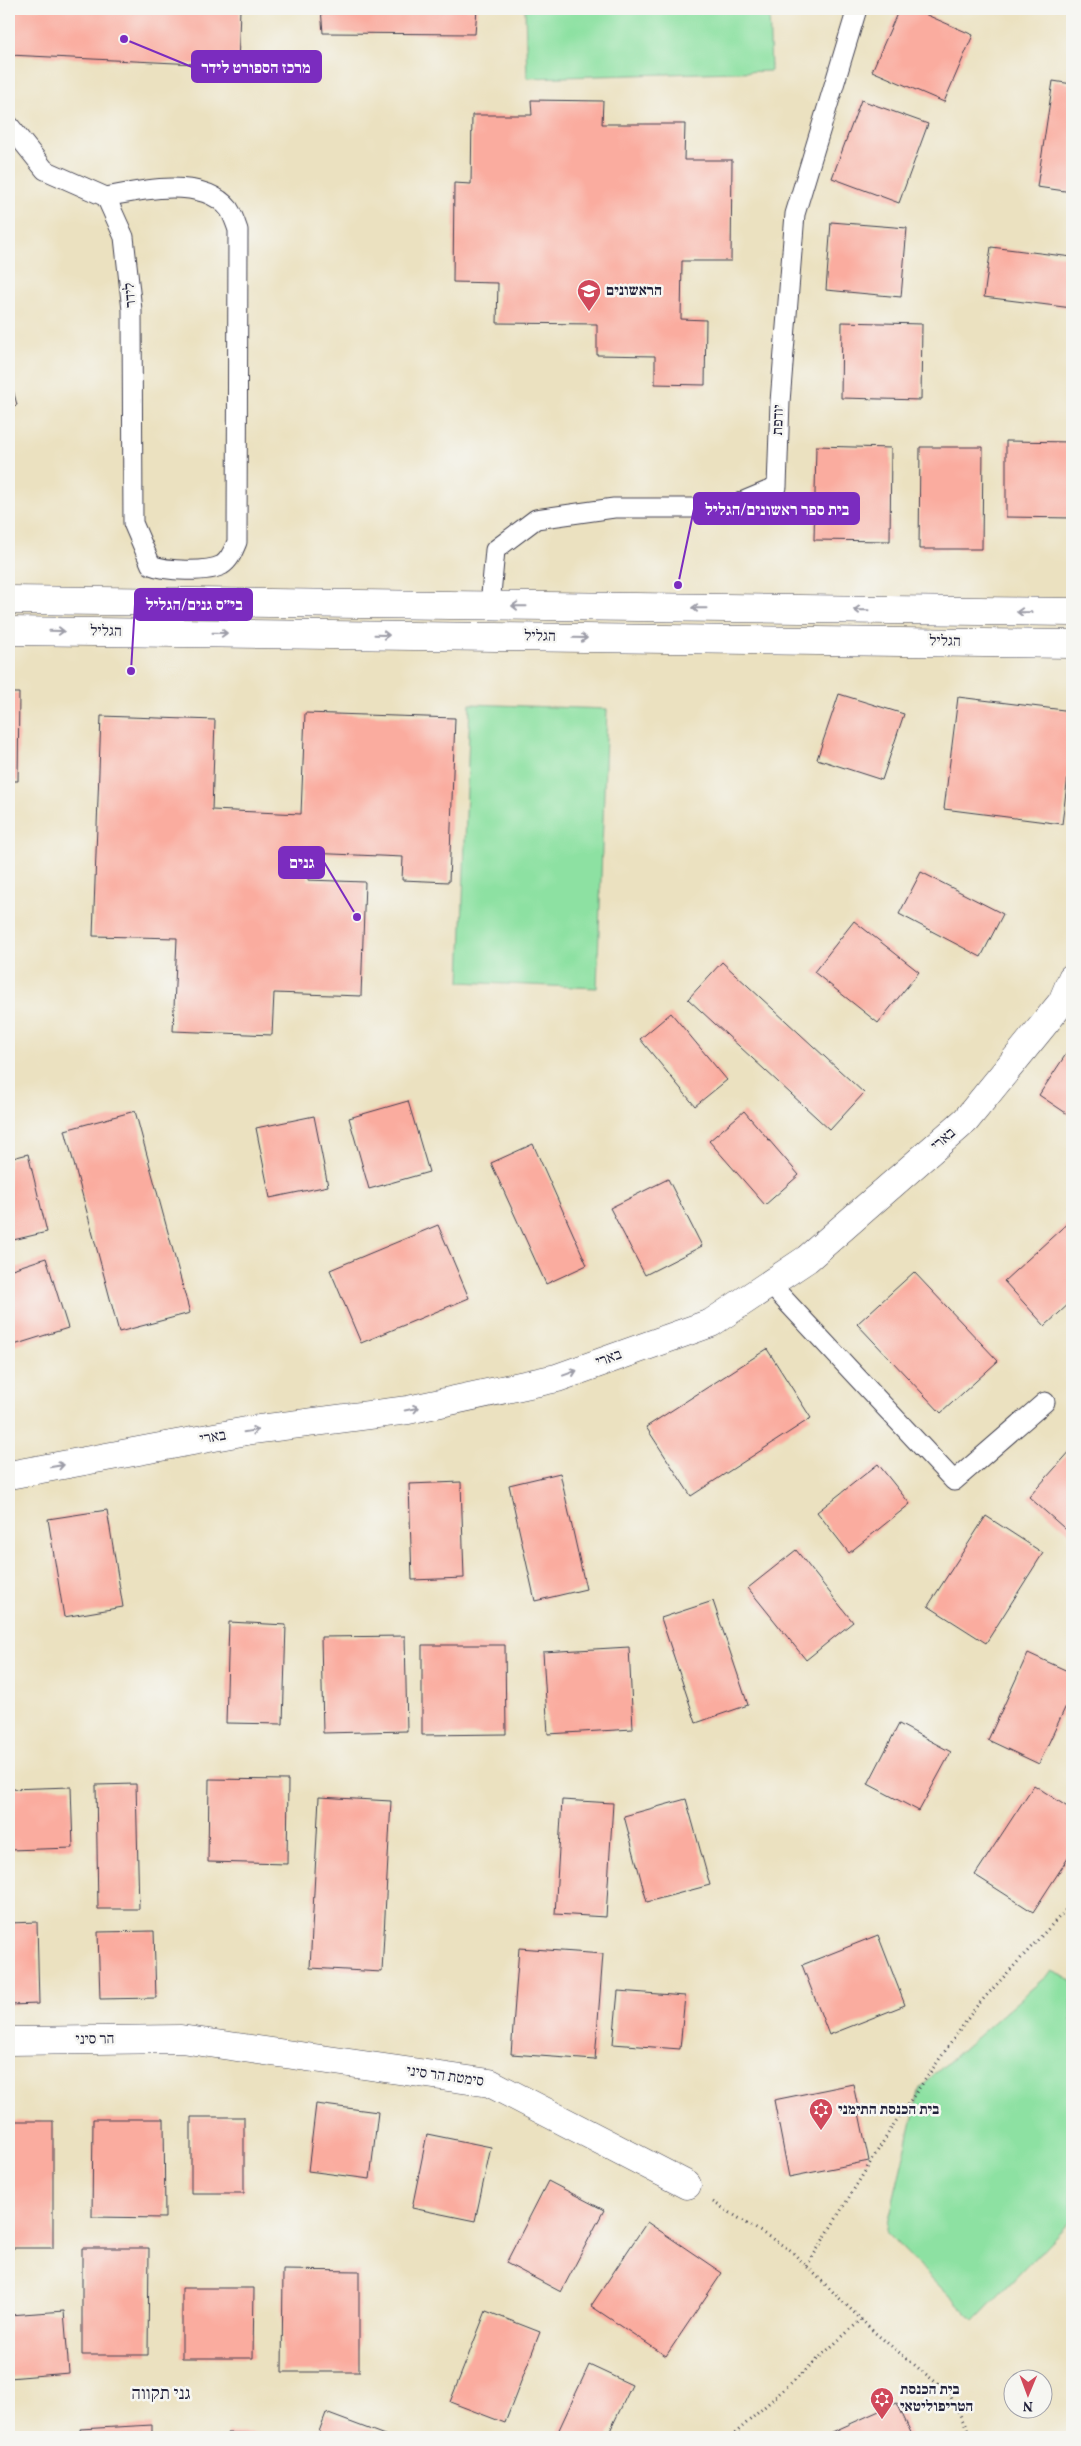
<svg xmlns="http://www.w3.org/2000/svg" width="1081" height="2446" font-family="Vollkorn,'Frank Ruhl Libre',serif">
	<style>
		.green { fill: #8de1a2; stroke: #58826e }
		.building { fill: #faac9f }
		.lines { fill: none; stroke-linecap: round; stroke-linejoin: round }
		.service-casing { stroke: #403f4f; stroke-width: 21 }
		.minor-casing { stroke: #403f4f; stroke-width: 29 }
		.tertiary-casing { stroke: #403f4f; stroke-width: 29 }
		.path { stroke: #403f4f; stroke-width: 3; stroke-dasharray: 1 4; stroke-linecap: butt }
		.service { stroke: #fff; stroke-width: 19 }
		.minor { stroke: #fff; stroke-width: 28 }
		.tertiary { stroke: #fff; stroke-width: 28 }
		.oneway { stroke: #9c9ca7 }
		.labels { text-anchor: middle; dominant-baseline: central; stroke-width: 5; stroke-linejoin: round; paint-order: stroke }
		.poi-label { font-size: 15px; font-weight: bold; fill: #22223b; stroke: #f6f6f2; text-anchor: start }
		.street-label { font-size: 15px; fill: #22223b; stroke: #f6f6f2 }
		.quarter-label { font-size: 18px; fill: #22223b; stroke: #f6f6f2 }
		.leader { fill: none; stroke: #7b2cbf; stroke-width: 2 }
		.callout-dot { fill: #7b2cbf; stroke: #f6f6f2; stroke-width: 2 }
		.callout { fill: #7b2cbf; stroke: #7b2cbf; stroke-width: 2 }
		.callout-label { font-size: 16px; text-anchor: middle; font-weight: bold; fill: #fff }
	</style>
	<rect width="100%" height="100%" fill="#f6f6f2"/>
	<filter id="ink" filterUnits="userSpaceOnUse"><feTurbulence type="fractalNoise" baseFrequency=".02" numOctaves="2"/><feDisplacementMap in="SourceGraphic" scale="10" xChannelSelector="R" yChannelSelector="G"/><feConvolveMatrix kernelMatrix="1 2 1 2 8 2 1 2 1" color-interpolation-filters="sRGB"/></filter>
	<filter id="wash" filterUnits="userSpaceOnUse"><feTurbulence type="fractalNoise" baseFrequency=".0096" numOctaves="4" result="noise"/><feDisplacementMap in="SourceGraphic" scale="20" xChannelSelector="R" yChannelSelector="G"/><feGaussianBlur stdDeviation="1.12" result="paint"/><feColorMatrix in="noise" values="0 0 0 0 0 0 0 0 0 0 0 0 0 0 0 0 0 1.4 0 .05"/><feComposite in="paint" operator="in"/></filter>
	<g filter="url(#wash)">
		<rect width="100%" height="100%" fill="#ebe1c0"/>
		<path class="green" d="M525,9h244l2,62 -244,7z
			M470,704l137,5 -10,279 -137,-6z
			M1052,1971l20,9v239l-98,102 -88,-89 34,-145z"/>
		<g id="blocks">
			<path class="building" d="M10,9h230l-2,57 -229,-11z
				M321,9h156l-2,25 -152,-1z
				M899,9h14l60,26 -29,67 -72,-31z
				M1053,81l19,3v108l-35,-5z
				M531,100l72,1 -1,23h83l-1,36h48l-1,101h-49l-1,58 25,1 -1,65 -50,-1v-28l-58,-1v-31l-100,-1 1,-40 -45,-1 1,-99 17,1 1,-69h60z
				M861,100l67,24 -29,79 -67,-25z
				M831,222l76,6 -6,69 -75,-7z
				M991,247l81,10v51l-88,-11z
				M842,322l80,2 -1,76 -80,-2z
				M9,374l8,31 -8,2z
				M1006,441l66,1v76l-66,-1z
				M816,446l75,2 -1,93 -76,-1z
				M920,447h63l-1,102h-63z
				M9,693h10l-1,88h-9z
				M839,694l65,20 -22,66 -65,-21z
				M958,697l114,14v33l-10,80 -118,-15z
				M305,713l150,5 -6,164 -47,-2 1,-23 -94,-4 -1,27 57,2 -4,114 -87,-3 -2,42 -99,-4 4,-93 -84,-2 8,-220 114,4 -3,90 89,4z
				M921,872l82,42 -22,43 -82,-43z
				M854,921l65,51 -41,51 -64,-51z
				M722,962l142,131 -34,37 -142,-131z
				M671,1013l56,67 -32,26 -55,-67z
				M1072,1045v72l-33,-22z
				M408,1101l21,71 -60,17 -20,-71z
				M135,1111l55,202 -71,19 -54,-202z
				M744,1111l55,64 -34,30 -56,-64z
				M314,1116l14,70 -58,12 -14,-70z
				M533,1144l54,121 -41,19 -55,-121z
				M28,1154l19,78 -38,9v-82z
				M668,1179l34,67 -57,29 -35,-67z
				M1072,1219v82l-27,25 -41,-45z
				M438,1225l31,73 -108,45 -31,-73z
				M46,1258l22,70 -54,17 -5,-16v-59z
				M914,1272l84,89 -57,52 -84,-89z
				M767,1349l44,69 -120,78 -45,-69z
				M1072,1449v86l-43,-38z
				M878,1464l32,40 -61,49 -32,-41z
				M560,1473l26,116 -51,12 -26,-116z
				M461,1482l3,96 -52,2 -3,-96z
				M107,1510l16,97 -59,10 -16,-98z
				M986,1516l57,37 -57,90 -58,-37z
				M796,1550l57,72 -47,38 -58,-72z
				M713,1601l35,104 -52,18 -35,-105z
				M229,1622l57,3 -3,99 -57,-1z
				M405,1636l2,95 -84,2 -2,-96z
				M422,1645h83l1,89 -84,1z
				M629,1647l4,82 -85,5 -5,-82z
				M1028,1653l44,20v20l-33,71 -51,-24z
				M899,1724l52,28 -32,59 -51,-27z
				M209,1779l79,1 -1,84 -79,-2z
				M136,1784l3,125h-41l-2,-124z
				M1034,1785l38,25v42l-39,60 -58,-37z
				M71,1787l2,61 -64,2v-61z
				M319,1797l72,4 -9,171 -72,-4z
				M686,1799l24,86 -63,17 -23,-86z
				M562,1800l51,3 -7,114 -51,-3z
				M37,1922l2,82 -30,1v-82z
				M154,1931l2,67 -56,1 -2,-67z
				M878,1935l27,70 -76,30 -27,-70z
				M519,1948l84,6 -8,106 -84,-6z
				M618,1991l67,5 -5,53 -67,-5z
				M853,2084l16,77 -80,16 -15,-77z
				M316,2104l62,8 -8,67 -62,-8z
				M191,2117h53v76h-53z
				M93,2119h71l1,99 -73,-1z
				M9,2121h44v127h-44z
				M427,2134l64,13 -16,74 -63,-13z
				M548,2181l56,29 -43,82 -55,-29z
				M647,2222l75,51 -56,83 -75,-50z
				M82,2248h67l-1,107h-66z
				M283,2270l76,1v101h-77z
				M182,2288h72l-1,70h-71z
				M64,2311l5,62 -60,5v-63z
				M486,2311l54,21 -35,91 -55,-21z
				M589,2365l43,20 -25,52h-47l-4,-1z
				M897,2403l16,34h-92z
				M326,2413l64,24h-73z
				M152,2425v12h-71l-1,-8z
				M227,2433l51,1v3h-51z"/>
		</g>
	</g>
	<g filter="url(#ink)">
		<use href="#blocks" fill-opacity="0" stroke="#403f4f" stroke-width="1"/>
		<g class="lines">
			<g class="service-casing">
				<path id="service" d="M9,125l36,45 61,27 18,40 8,73 1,213 18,42c14,6 56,8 71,0 8,-5 11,-14 15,-23l1,-312c-2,-6 -5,-15 -9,-21 -26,-33 -89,-19 -123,-12
					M490,606l5,-56 41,-31 78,-11h113l50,-21 3,-85 15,-188 62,-205
					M770,1284l184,197 91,-79"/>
			</g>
			<g class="minor-casing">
				<path id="minor" d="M9,2041l172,-2 309,44 197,102"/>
			</g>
			<g class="tertiary-casing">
				<path id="tertiary" d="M9,600l1063,12
					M9,631l1063,13
					M9,1475l243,-45 156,-20 149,-32 154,-55 96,-64 159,-139 96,-118 10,-24"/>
			</g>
			<path class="path" d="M713,2202l77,48 84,82 75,61 22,44
				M807,2266l87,-142 82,-117 96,-104
				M731,2437l131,-118"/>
			<use href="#service" class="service"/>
			<use href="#minor" class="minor"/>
			<use href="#tertiary" class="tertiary"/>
		</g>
		<defs><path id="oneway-shaft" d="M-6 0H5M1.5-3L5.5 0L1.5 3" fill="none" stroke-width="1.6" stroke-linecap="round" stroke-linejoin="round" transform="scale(1.25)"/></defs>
		<g class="oneway">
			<use href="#oneway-shaft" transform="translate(519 606) rotate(-179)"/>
			<use href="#oneway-shaft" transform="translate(699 608) rotate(-179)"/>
			<use href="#oneway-shaft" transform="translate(861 610) rotate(-179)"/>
			<use href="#oneway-shaft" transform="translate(1024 612) rotate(-179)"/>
			<use href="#oneway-shaft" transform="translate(57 631) rotate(1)"/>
			<use href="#oneway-shaft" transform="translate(220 633) rotate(1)"/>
			<use href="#oneway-shaft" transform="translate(382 635) rotate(1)"/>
			<use href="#oneway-shaft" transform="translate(580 638) rotate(1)"/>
			<use href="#oneway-shaft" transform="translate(570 1373) rotate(-20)"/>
			<use href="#oneway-shaft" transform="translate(412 1409) rotate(-11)"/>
			<use href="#oneway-shaft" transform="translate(251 1431) rotate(-9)"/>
			<use href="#oneway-shaft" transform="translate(57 1466) rotate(-10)"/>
		</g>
	</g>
	<defs>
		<g id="school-pin" transform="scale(1.25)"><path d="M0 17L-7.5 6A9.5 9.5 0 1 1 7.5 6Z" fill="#d1495b" stroke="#f6f6f2"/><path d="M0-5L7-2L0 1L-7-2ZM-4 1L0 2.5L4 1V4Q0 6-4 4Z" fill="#fff"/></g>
		<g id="synagogue-pin" transform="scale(1.25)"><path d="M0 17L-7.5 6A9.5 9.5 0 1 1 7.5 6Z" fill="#d1495b" stroke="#f6f6f2"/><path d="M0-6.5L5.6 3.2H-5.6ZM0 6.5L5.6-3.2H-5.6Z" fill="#fff"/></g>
	</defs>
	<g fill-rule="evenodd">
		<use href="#school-pin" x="589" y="291"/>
		<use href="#synagogue-pin" x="821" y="2110"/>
		<use href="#synagogue-pin" x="882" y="2399"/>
	</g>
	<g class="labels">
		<g class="poi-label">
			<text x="606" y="291">הראשונים</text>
			<text x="838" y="2110">בית הכנסת התימני</text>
			<text x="900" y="2390">בית הכנסת<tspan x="900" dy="17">הטריפוליטאי</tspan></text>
		</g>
		<g class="street-label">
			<text transform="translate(131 295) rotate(-95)">לידר</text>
			<text transform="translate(779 420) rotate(-88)">יודפת</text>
			<text transform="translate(106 632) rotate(1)">הגליל</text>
			<text transform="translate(540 637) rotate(1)">הגליל</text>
			<text transform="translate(945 642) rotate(1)">הגליל</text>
			<text transform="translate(944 1140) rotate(-41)">בארי</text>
			<text transform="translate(609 1359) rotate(-20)">בארי</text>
			<text transform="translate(213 1438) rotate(-10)">בארי</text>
			<text transform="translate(95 2040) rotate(-1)">הר סיני</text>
			<text transform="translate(445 2077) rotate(8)">סימטת הר סיני</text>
		</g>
		<g class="quarter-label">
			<text x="161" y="2394">גני תקווה</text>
		</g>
	</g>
	<path class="leader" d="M124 39L192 67M678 585L694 509M131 671L135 604M357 917L324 862"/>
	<g class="callout-dot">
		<circle cx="124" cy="39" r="5"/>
		<circle cx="678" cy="585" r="5"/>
		<circle cx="131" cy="671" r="5"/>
		<circle cx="357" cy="917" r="5"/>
	</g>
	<g class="callout">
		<rect x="192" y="51" width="129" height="31" rx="5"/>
		<rect x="694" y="493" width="165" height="31" rx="5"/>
		<rect x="135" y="589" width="117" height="31" rx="5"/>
		<rect x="279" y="847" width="45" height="31" rx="5"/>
	</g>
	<g class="callout-label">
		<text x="256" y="73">מרכז הספורט לידר</text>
		<text x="777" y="515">בית ספר ראשונים/הגליל</text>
		<text x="194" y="610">בי״ס גנים/הגליל</text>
		<text x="302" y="868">גנים</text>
	</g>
	<rect width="1081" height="2446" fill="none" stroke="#f6f6f2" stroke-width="30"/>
	<g transform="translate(1028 2394) rotate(181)"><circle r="24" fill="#f6f6f2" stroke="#a1a1a9"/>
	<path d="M0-4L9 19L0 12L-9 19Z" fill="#d1495b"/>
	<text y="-8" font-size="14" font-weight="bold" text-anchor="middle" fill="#22223b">N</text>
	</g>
</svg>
